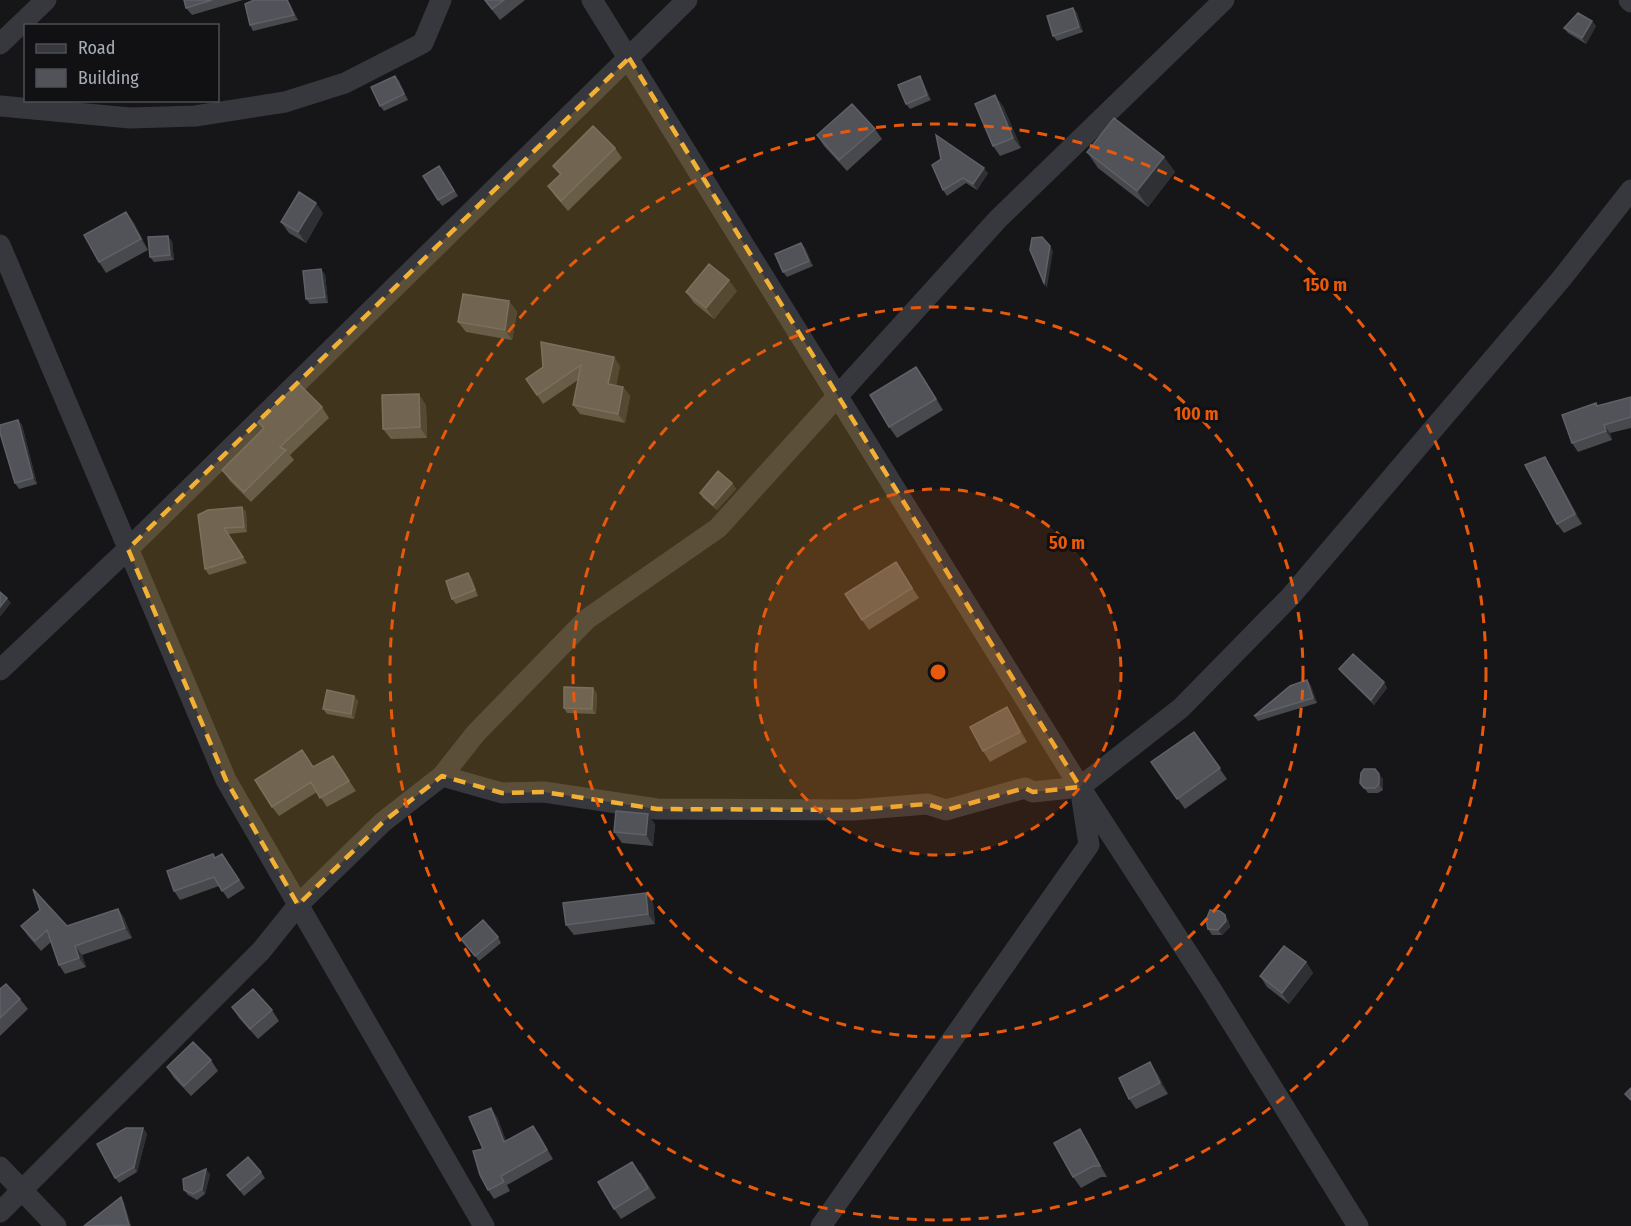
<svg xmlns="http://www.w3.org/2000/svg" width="1631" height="1226" font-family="'Fira Sans Condensed',sans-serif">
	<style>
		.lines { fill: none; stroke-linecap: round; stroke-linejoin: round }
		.street { stroke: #37383d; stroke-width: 21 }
		.wall { fill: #47494d }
		.shaded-wall { fill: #2f3033 }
		.building { fill: #525359; stroke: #5f6168; stroke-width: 1.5 }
		.marked { fill: #f2b134; fill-opacity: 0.2; stroke: #f2b134; stroke-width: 4.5; stroke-dasharray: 12 8; stroke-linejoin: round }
		.ring { fill: none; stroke: #e8590c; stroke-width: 3; stroke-dasharray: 10 8 }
		.centre { fill: #e8590c; stroke: #111113; stroke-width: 3 }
		.ring-label { font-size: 18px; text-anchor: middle; font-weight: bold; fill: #e8590c; stroke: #111113; stroke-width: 6; stroke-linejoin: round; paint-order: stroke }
	</style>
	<rect width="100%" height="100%" fill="#161618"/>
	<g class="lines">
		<path class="street" d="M592,0l488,787 131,202 147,237
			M1629,0l2,2
			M0,44l46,-44
			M0,106l130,12 65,-2 90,-14 60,-19 78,-40 18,-43
			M0,245l226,535 258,446
			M0,670l128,-121 559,-549
			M442,776l60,17 42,-1 113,17 197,1 73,-6 19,6 79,-22 8,4 47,-5 101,-79 109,-111 272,-319 69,-88
			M0,1167l56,59
			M0,1212l261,-261 37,-46 85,-83 59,-46 34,-43 111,-114 131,-91 280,-309 226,-219
			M821,1226l268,-381 -8,-52"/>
	</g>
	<path class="wall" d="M184,0h59l-51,15 -6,-7z
		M288,0l10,20 -45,11 -3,-6z
		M484,0h41l-25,20z
		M1073,8l4,5 6,19 -26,9 -4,-5z
		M1592,21l4,5 -10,18 -18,-11 -4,-5z
		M395,76l4,5 9,19 -24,11 -4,-5z
		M920,76l3,6 8,18 -21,9 -4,-5z
		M1003,106l18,42 -21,8 -7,-10z
		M875,129l7,10 -35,32 -23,-25 -7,-11z
		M615,148l7,10 -54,53 -13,-15 -7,-10 12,-11 -7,-9z
		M1087,152l77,5 11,15 -27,35 -50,-39z
		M932,165l56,8 -11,17 -11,-7 -19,13 -4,-6z
		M443,171l15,25 -16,10 -4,-6z
		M126,212l8,11 14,27 -42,23 -7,-11z
		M323,213l-17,30 -17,-10 -8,-11z
		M172,241l2,19 -20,2 -4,-5z
		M801,243l4,5 8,18 -26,11 -4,-5z
		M325,274l3,29 -18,1 -4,-5z
		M737,291l-23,28 -20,-16 -8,-11z
		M509,301l8,11 -5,28 -46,-8 -8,-10z
		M541,342l79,24 -4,20 7,1 7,9 -5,27 -45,-9 -7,-9 5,-25 -35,24 -17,-25 17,-12z
		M924,378l19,32 -46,28 -8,-11z
		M1631,397v31l-21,5 2,7 -34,12 -6,-9 26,-37z
		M426,405l1,33 -36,1 -8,-10z
		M322,407l7,11 -39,37 4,5 -43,42 -21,-21 -8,-11 41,-41 -5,-7z
		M18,420l4,5 15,59 -18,5 -4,-6z
		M1551,467l31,57 -18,9 -7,-9z
		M732,483l4,6 -19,21 -14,-12 -3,-5z
		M242,507l4,5 1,20 -19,2 19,29 -38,12 -4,-6 -7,-54z
		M896,562l23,36 -50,32 -7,-10z
		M468,573l4,6 6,17 -22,8 -4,-5z
		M1339,669l45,13 3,6 -13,17 -31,-31z
		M1307,680l4,6 6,17 -59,18 -4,-5z
		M593,688l4,6 -1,20 -29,-1 -3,-5z
		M354,696l4,5 -4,18 -27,-5 -4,-5z
		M1014,718l13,24 -37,20 -7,-11z
		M1194,732l33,47 -42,30 -34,-47z
		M333,756l23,35 -29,16 -10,-15 -38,24 -7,-9 41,-40z
		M1383,779v11l-5,3h-10l-8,-10z
		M655,824l-2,22 -31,-3 -8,-11z
		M222,854l23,34 -17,11 -9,-13 -39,14 -6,-9z
		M646,893l7,10 2,21 -81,11 -8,-10z
		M118,909l6,9 8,20 -50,17 4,12 -21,7 -6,-9 -8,-23 -10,9 -13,-15 -7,-10h46z
		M1228,920l2,7 -8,8h-10l-4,-6z
		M498,937l3,6 -22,18 -18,-22z
		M1306,962l7,11 -24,31 -22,-17 -7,-11z
		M0,989l20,10 8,10 -28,27z
		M232,1007l40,3 7,11 -21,18 -19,-21z
		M211,1060l7,11 -27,25 -17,-18 -7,-11z
		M1157,1073l11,21 -32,15 -7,-10z
		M497,1117l9,24 33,-7 14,25 -46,26 3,6 -16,8 -6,-9 -5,-41z
		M143,1128l4,6 -10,38 -18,11 -4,-5z
		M1087,1140l20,37h-6l-20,11 -8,-11z
		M261,1172l4,6 -21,18 -17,-21z
		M640,1172l16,26 -35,21 -7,-10z
		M210,1174l-5,20 -8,6 -9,-5 -4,-5z
		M121,1197l3,6 7,23h-47z"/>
	<path class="shaded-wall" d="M287,0h1l10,20 -4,-5z
		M1073,8l4,5 6,19 -4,-5z
		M1592,21l4,5 -10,18 -4,-6z
		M395,76l4,5 9,19 -4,-6z
		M920,76l3,6 8,18 -4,-5z
		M995,95l8,11 18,42 -8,-10z
		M1164,157l11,15 -27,35 -11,-16z
		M984,168l4,5 -11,17 -4,-6z
		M316,203l7,10 -17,30 -8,-11z
		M126,212l8,11 14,27 -7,-11z
		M168,236l4,5 2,19 -4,-5z
		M801,243l4,5 8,18 -4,-5z
		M1050,246l3,5 -6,37 -3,-5z
		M321,269l4,5 3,29 -3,-6z
		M729,280l8,11 -23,28 -8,-11z
		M509,301l8,11 -5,28 -7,-10z
		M614,357l6,9 -5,27 -7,-9z
		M916,367l8,11 19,32 -7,-11z
		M623,387l7,9 -5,27 -7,-9z
		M419,394l7,11 1,33 -7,-11z
		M18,420l4,5 15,59 -4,-6z
		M1604,425l6,8 2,7 -6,-9z
		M1545,457l6,10 31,57 -7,-10z
		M732,483l4,6 -19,21 -4,-5z
		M242,507l4,5 1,20 -3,-5z
		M468,573l4,6 6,17 -3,-6z
		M7,598l4,5 -11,14v-10z
		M1307,680l4,6 6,17 -4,-5z
		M1384,682l3,6 -13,17 -3,-5z
		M593,688l4,6 -1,20 -4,-5z
		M354,696l4,5 -4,18 -3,-5z
		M1007,707l7,11 13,24 -7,-10z
		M1379,774l4,5v11l-4,-6z
		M648,814l7,10 -2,22 -7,-11z
		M646,893l7,10 2,21 -7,-10z
		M118,909l6,9 8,20 -7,-10z
		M1225,915l3,5 2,7 -8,8 -4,-5z
		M75,946l7,9 4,12 -7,-9z
		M1306,962l7,11 -24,31 -7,-11z
		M1150,1062l7,11 11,21 -8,-11z
		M491,1108l6,9 13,34 -6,-9z
		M533,1126l6,8 14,25 -6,-9z
		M143,1128l4,6 -10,38 -3,-5z
		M1080,1129l7,11 20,37 -7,-11z
		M206,1169l4,5 -5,20 -3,-5z
		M121,1197l3,6 7,23 -2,-1z"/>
	<path class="building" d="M184,0h28l-26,8z
		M254,0h33l7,15 -44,10 -5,-21z
		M485,0h19l-12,9z
		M1073,8l6,19 -26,9 -6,-20z
		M1578,13l14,8 -10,17 -18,-10z
		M395,76l9,18 -24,12 -9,-19z
		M920,76l7,19 -21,9 -8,-19z
		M995,95l18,43 -20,8 -18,-42z
		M852,104l23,25 -36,31 -22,-25z
		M1114,118l50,39 -27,34 -50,-39z
		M593,126l22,22 -54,53 -13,-15 13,-12 -8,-8z
		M936,135l48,33 -11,16 -10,-6 -20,12 -11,-25 9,-6z
		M439,166l15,25 -16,9 -15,-24z
		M299,192l17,11 -18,29 -17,-10z
		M126,212l15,27 -42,23 -15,-27z
		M168,236l2,19 -20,2 -2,-20z
		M1042,237l8,9 -6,37 -14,-33 2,-12z
		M801,243l8,18 -26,11 -8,-18z
		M709,264l20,16 -23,28 -20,-16z
		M321,269l4,28 -19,2 -3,-28z
		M463,294l46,7 -4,29 -47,-8z
		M541,342l73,15 -6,27 15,3 -5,27 -45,-9 8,-40 -44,30 -11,-16 17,-12z
		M916,367l20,32 -47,28 -19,-32z
		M298,383l24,24 -42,40 6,3 -42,42 -22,-22 42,-42 -6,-6z
		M419,394l1,33 -37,2 -1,-34z
		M1631,397v20l-27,8 2,6 -34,12 -10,-28 34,-12 1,3z
		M18,420l15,58 -18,5 -15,-50v-8z
		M1545,457l30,57 -18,10 -32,-59z
		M718,471l14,12 -19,22 -13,-12z
		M242,507l2,20 -20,1 19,29 -38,12 -7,-54 10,-5z
		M896,562l16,26 -50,32 -17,-26z
		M468,573l7,17 -23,9 -6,-18z
		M0,592l7,6 -7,9z
		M1353,654l31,28 -13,18 -32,-31z
		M1307,680l6,18 -59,18 36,-30z
		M564,687l29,1 -1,21 -28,-1z
		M327,690l27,6 -3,18 -28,-5z
		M1007,707l13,25 -37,19 -13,-24z
		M1194,732l26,36 -43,31 -26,-37z
		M302,750l11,17 20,-11 16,25 -29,17 -9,-16 -39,25 -17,-27z
		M1364,769h11l4,5v10l-4,4h-11l-4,-5 1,-10z
		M616,811l32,3 -2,21 -32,-3z
		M213,854l2,4 7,-4 17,26 -17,11 -8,-14 -40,14 -7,-20z
		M33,889l34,37 51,-17 7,19 -50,18 4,12 -20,7 -12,-35 -12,11 -14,-15 19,-16z
		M646,893l2,21 -82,11 -3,-22z
		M1210,910l10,1 5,4 1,6 -8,9 -10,-1 -2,-9z
		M483,920l15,17 -23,19 -14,-17z
		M1284,946l22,16 -24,31 -22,-17z
		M6,984l14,15 -20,19v-29z
		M253,989l19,21 -22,19 -18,-22z
		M193,1042l18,18 -27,26 -17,-19z
		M1150,1062l10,21 -31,16 -10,-21z
		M1631,1088v12l-6,-6z
		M491,1108l13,34 29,-16 14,24 -46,26 3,6 -16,8 -8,-15 -7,-24 10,-2 -14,-32z
		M126,1128h17l-9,39 -19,11 -18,-34z
		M1080,1129l20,37h-7l-20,11 -19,-34z
		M248,1157l13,15 -21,18 -13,-15z
		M632,1162l16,26 -34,21 -16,-27z
		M206,1169l-4,20 -9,5 -9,-4 -1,-11z
		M121,1197l8,28 -45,1z"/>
	<path class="marked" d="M629,58l451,729 -47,5 -8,-4 -79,22 -19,-6 -73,6 -197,-1 -113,-17 -42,1 -60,-17 -59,46 -85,83 -72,-125 -98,-231z"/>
	<circle cx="938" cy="672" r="183" fill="#e8590c" fill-opacity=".12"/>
	<g class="ring">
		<circle cx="938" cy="672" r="183"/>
		<circle cx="938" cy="672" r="365"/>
		<circle cx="938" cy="672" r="548"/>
	</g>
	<circle cx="938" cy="672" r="9" class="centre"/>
	<g class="ring-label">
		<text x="1325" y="291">150 m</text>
		<text x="1196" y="420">100 m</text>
		<text x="1067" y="549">50 m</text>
	</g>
	<rect x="24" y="24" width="195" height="78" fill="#111113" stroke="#4d4f55" stroke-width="1.5"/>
	<rect x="36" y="44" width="30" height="9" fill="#37383d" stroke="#4d4f55" stroke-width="1.5"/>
	<text x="78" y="54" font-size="18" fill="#a8adb8">Road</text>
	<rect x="36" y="69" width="30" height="18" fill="#525359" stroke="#4d4f55" stroke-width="1.5"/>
	<text x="78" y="84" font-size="18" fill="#a8adb8">Building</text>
</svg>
